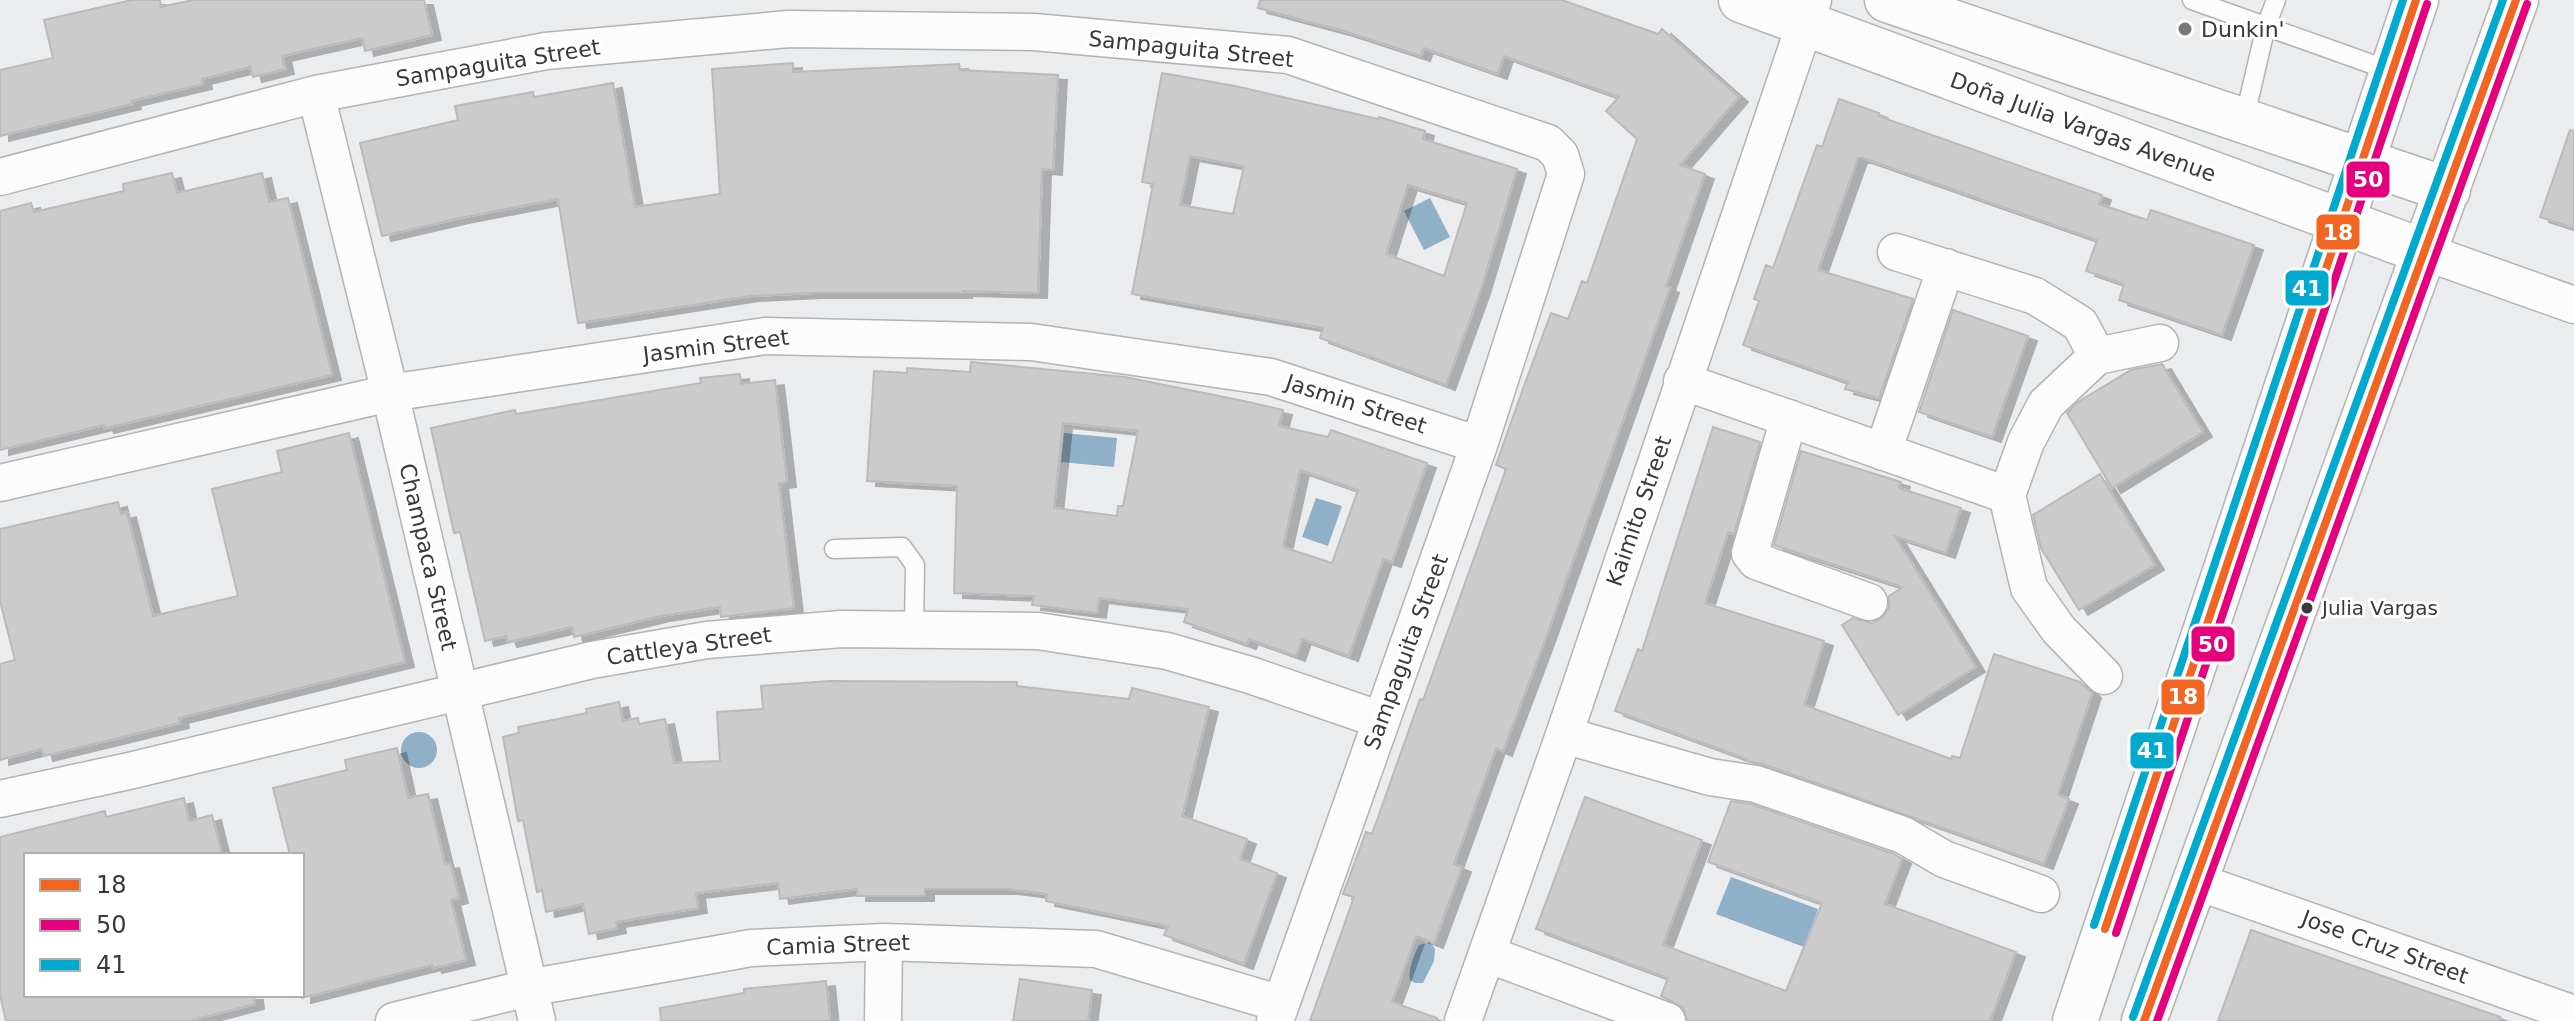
<svg xmlns="http://www.w3.org/2000/svg" width="2574" height="1021" font-family="'DejaVu Sans',sans-serif">
	<style>
		.water { fill: #8fb0c7 }
		.building { fill: #cbcbcc; stroke: #bababc; stroke-width: 2; fill-rule: evenodd; filter: url(#shadow) }
		.lines { fill: none; stroke-linecap: round; stroke-linejoin: round }
		.lane-casing { stroke: #b2b3b4; stroke-width: 21 }
		.street-casing { stroke: #b2b3b4; stroke-width: 39 }
		.secondary-casing { stroke: #b2b3b4; stroke-width: 47 }
		.primary-casing { stroke: #b2b3b4; stroke-width: 47 }
		.lane { stroke: #fcfcfc; stroke-width: 18 }
		.street { stroke: #fcfcfc; stroke-width: 36 }
		.secondary { stroke: #fcfcfc; stroke-width: 44 }
		.primary { stroke: #fcfcfc; stroke-width: 44 }
		.bus-1-casing { stroke: #fff; stroke-width: 14 }
		.bus-2-casing { stroke: #fff; stroke-width: 14 }
		.bus-3-casing { stroke: #fff; stroke-width: 14 }
		.bus-1 { stroke: #f26522; stroke-width: 8 }
		.bus-2 { stroke: #e5007d; stroke-width: 8 }
		.bus-3 { stroke: #00a9ce; stroke-width: 8 }
		.poi-dot { fill: #777879; stroke: #fff; stroke-width: 3 }
		.bus-dot { fill: #39393a; stroke: #fff; stroke-width: 3 }
		.labels { text-anchor: middle; dominant-baseline: central; stroke-width: 6; stroke-linejoin: round; paint-order: stroke }
		.bus-label { font-size: 20px; fill: #39393a; stroke: #fff; text-anchor: start }
		.poi-label { font-size: 22px; fill: #39393a; stroke: #fff; text-anchor: start }
		.street-label { font-size: 22px; fill: #39393a; stroke: #fff }
		.line-badge { stroke: #fff; stroke-width: 3 }
		.badge-label { font-size: 22px; text-anchor: middle; font-weight: bold; fill: #fff }
	</style>
	<defs>
		<filter id="shadow"><feDropShadow dx="9" dy="5" stdDeviation="0" flood-color="#0004"/></filter>
	</defs>
	<rect width="100%" height="100%" fill="#ebeced"/>
	<path class="water" d="M1430,198l20,39 -26,13 -20,-39z
		M1064,433l53,5 -3,29 -53,-5z
		M1316,498l26,8 -14,40 -26,-9z
		M401 750a18 18 0 1 1 36 0a18 18 0 1 1-36 0Z
		M1731,877l87,32 -14,38 -88,-33z
		M1430,942l5,7 -1,12 -11,22h-8l-5,-3c-2,-11 4,-25 9,-35z"/>
	<path class="building" d="M132,0h28l1,7 32,-7h231l8,35 -67,16 -3,-13 -80,18 3,13 -32,8 -3,-10 -48,12 1,5 -72,17 1,3 -132,32v-66l53,-12 -9,-38z
		M1260,0h302l96,34 4,-5 77,68 -59,68 25,9 -39,112 4,2 -125,352 -42,111 -7,-3 -42,116 8,3 -28,76 -18,-7 -24,66 45,16 -1,3h-126l44,-124 -11,-3 23,-62 6,2 48,-135 3,1 83,-231 -10,-4 28,-79 27,-73 17,6 14,-38 5,2 50,-144 -31,-28 13,-14 -115,-41 -6,18 -74,-26 -3,8 -77,-25 -86,-23z
		M793,63v9l166,-8 1,6 98,5 -5,95 -11,-1 -4,124 -75,-2v2h-151l-62,3 -172,27 -20,-124 -98,19 -78,18 -22,-93 98,-23 -3,-14 78,-14 1,5 79,-14 22,124 85,-13 -8,-125z
		M1162,73l73,13 143,33 1,-2 46,14 -2,8 94,30 -36,120 -35,96 -126,-47 3,-10 -191,-34 21,-110 -11,-2zM1190,156l54,10 -11,48 -53,-9zM1408,185l59,18 -23,73 -58,-22z
		M1839,99l40,14 -1,3 224,79 -3,9 48,16 4,-10 103,35 -32,90 -103,-35 5,-16 -38,-13 11,-31 -234,-82h-5l-40,112 95,29 -34,99 -34,-9 3,-7 -105,-37 16,-44 -5,-2 12,-34 7,3 44,-123 5,2z
		M2570,130l4,1v97l-34,-11z
		M172,173l5,20 85,-20 7,29 19,-4 44,177 -227,53 -1,-3 -104,25v-239l31,-8 3,9 90,-21 -1,-7z
		M1953,310l75,26 -36,101 -73,-25z
		M971,362l154,15 119,24 39,9 -4,16 49,11 3,-7 96,33 -35,99 -9,-3 -34,97 -47,-17 -6,17 -47,-17 -2,5 -63,-22 4,-13 -89,-11 -2,15 -65,-8 2,-9 -80,-3 3,-107 -90,-5 7,-110 33,2v-5l63,4zM1063,423l75,8 -15,75h-5l-1,10 -63,-8zM1300,470l58,20 -26,73 -49,-16z
		M2162,364l41,68 -91,56 -45,-75 11,-11 53,-32z
		M740,374l1,10 34,-4 12,102 -8,1 15,125 -73,9 -1,-10 -59,9 -87,21 -2,-10 -64,15 -2,-6 -21,5 -25,-109 -6,1 -23,-105 84,-18 1,4 185,-31 -1,-5z
		M1713,427l47,15 -26,92 -6,-2 -23,71 119,38 -20,64 147,54 1,-3 8,2 34,-104 86,28 12,11 -34,102 11,4 -25,65 -281,-100 -17,-3 1,-2 -132,-48 23,-62 4,2z
		M349,433l56,229 -226,56 1,5 -136,33 -2,-7 -42,11v-96l15,-4 -15,-59v-72l118,-27 3,12 6,-2 26,104 85,-20 -26,-107 70,-17 -5,-21z
		M1801,451l100,31 -2,6 62,20 -15,45 -51,-17 81,131 -78,48 -56,-90 11,-7 19,5 10,-5 7,-10v-12l14,-9 -129,-42z
		M2100,474l55,91 -76,45 -38,-62 -8,-33z
		M830,681l187,1v4l112,13 3,-11 77,19 -27,109 65,23 -7,20 37,14 -33,91 -80,-29 4,-9 -122,-25 1,-7 -38,-5h-84v7h-68v-7l-77,10 -2,-16 -82,10 2,15 -82,14 1,6 -28,6 -6,-30 -37,8 -4,-22 -5,2 -14,-72 -5,1 -15,-84 16,-4 -1,-6 69,-14 -1,-4 33,-7 4,19 15,-3 1,6 26,-5 9,44 46,-2 -3,-49 46,-3 -2,-23z
		M397,748l11,50 20,-4 17,70 5,-1 9,35 -8,2 15,60 -33,8 -1,-3 -130,33v-143h-12l-17,-67 74,-18 -2,-10z
		M1585,797l117,43 -39,105 123,46 36,-88 -114,-41 23,-61 20,3 143,50 8,5 -17,45 131,48 -26,69h-303l-4,-14 -22,-11 7,-18 -132,-49z
		M184,798l5,23 23,-6 10,40h-196v140h228l1,9 -66,17h-183l-6,-26v-158l105,-26 1,6z
		M2251,930l249,87 -1,4h-281z
		M1020,979l72,11 -4,31h-75z
		M826,981l4,40h-169l-1,-13 84,-15v-4z"/>
	<g class="lines">
		<g class="lane-casing">
			<path id="lane" d="M2192,0l199,71
				M2244,120l22,-94 10,-26
				M834,549l68,-2 13,18 -1,64"/>
		</g>
		<g class="street-casing">
			<path id="street" d="M316,94l74,299 147,628
				M0,177l316,-83 230,-43 243,-22 245,3 254,23 260,88 12,12 6,19 -87,271 -204,576
				M1896,252l139,44 45,28 17,32
				M2425,252l149,53
				M1682,381l325,114
				M1789,418l-39,135 6,8 113,41
				M1883,452l63,-185
				M0,483l390,-90 375,-57 266,6 240,35 208,68
				M2104,676l-45,-46 -30,-42 -22,-93 19,-53 20,-38 51,-48 63,-13
				M1564,735l146,42 46,7 147,51 41,24 97,35
				M0,799l129,-28 463,-111 115,-20 134,-11 197,2 129,20 83,24 131,45
				M2195,881l379,133
				M1487,954l180,67
				M394,1021l134,-33 223,-40 133,-6 212,7 185,55
				M883,1021l1,-79
				M1463,1021l101,-286 249,-735"/>
		</g>
		<g class="secondary-casing">
			<path id="secondary" d="M1741,0l684,252
				M1887,0l561,190"/>
		</g>
		<g class="primary-casing">
			<path id="primary" d="M2075,1021l341,-1021
				M2144,1021l372,-1021"/>
		</g>
		<use href="#lane" class="lane"/>
		<use href="#street" class="street"/>
		<use href="#secondary" class="secondary"/>
		<use href="#primary" class="primary"/>
		<g class="bus-1-casing">
			<path id="bus-1" d="M2105,929l311,-929
				M2144,1021l372,-1021"/>
		</g>
		<g class="bus-2-casing">
			<path id="bus-2" d="M2116,933l311,-929
				M2157,1021l370,-1017"/>
		</g>
		<g class="bus-3-casing">
			<path id="bus-3" d="M2094,925l309,-925
				M2133,1017l370,-1017"/>
		</g>
		<use href="#bus-1" class="bus-1"/>
		<use href="#bus-2" class="bus-2"/>
		<use href="#bus-3" class="bus-3"/>
	</g>
	<circle class="poi-dot" cx="2185" cy="29" r="8"/>
	<circle class="bus-dot" cx="2307" cy="608" r="7"/>
	<g class="labels">
		<g class="bus-label">
			<text x="2322" y="608">Julia Vargas</text>
		</g>
		<g class="poi-label">
			<text x="2201" y="29">Dunkin'</text>
		</g>
		<g class="street-label">
			<text transform="translate(1191 49) rotate(6)">Sampaguita Street</text>
			<text transform="translate(498 63) rotate(-9)">Sampaguita Street</text>
			<text transform="translate(2083 127) rotate(20)">Doña Julia Vargas Avenue</text>
			<text transform="translate(716 346) rotate(-7)">Jasmin Street</text>
			<text transform="translate(1356 404) rotate(18)">Jasmin Street</text>
			<text transform="translate(1639 511) rotate(-71)">Kaimito Street</text>
			<text transform="translate(428 557) rotate(77)">Champaca Street</text>
			<text transform="translate(689 646) rotate(-8)">Cattleya Street</text>
			<text transform="translate(1406 652) rotate(-70)">Sampaguita Street</text>
			<text transform="translate(838 945) rotate(-2)">Camia Street</text>
			<text transform="translate(2385 947) rotate(20)">Jose Cruz Street</text>
		</g>
	</g>
	<g class="line-badge">
		<rect x="2345" y="160" width="46" height="39" rx="8" fill="#e5007d"/>
		<rect x="2315" y="213" width="46" height="38" rx="8" fill="#f26522"/>
		<rect x="2284" y="269" width="46" height="38" rx="8" fill="#00a9ce"/>
		<rect x="2190" y="625" width="46" height="38" rx="8" fill="#e5007d"/>
		<rect x="2160" y="678" width="46" height="38" rx="8" fill="#f26522"/>
		<rect x="2129" y="731" width="46" height="39" rx="8" fill="#00a9ce"/>
	</g>
	<g class="badge-label">
		<text x="2368" y="187">50</text>
		<text x="2338" y="240">18</text>
		<text x="2307" y="296">41</text>
		<text x="2213" y="652">50</text>
		<text x="2183" y="704">18</text>
		<text x="2152" y="758">41</text>
	</g>
	<rect x="24" y="853" width="280" height="144" fill="#ffffff" stroke="#b0b0b0" stroke-width="2"/>
	<rect x="40" y="879" width="40" height="12" fill="#f26522" stroke="#b0b0b0" stroke-width="2"/>
	<text x="96" y="893" font-size="24" fill="#39393a">18</text>
	<rect x="40" y="919" width="40" height="12" fill="#e5007d" stroke="#b0b0b0" stroke-width="2"/>
	<text x="96" y="933" font-size="24" fill="#39393a">50</text>
	<rect x="40" y="959" width="40" height="12" fill="#00a9ce" stroke="#b0b0b0" stroke-width="2"/>
	<text x="96" y="973" font-size="24" fill="#39393a">41</text>
</svg>
